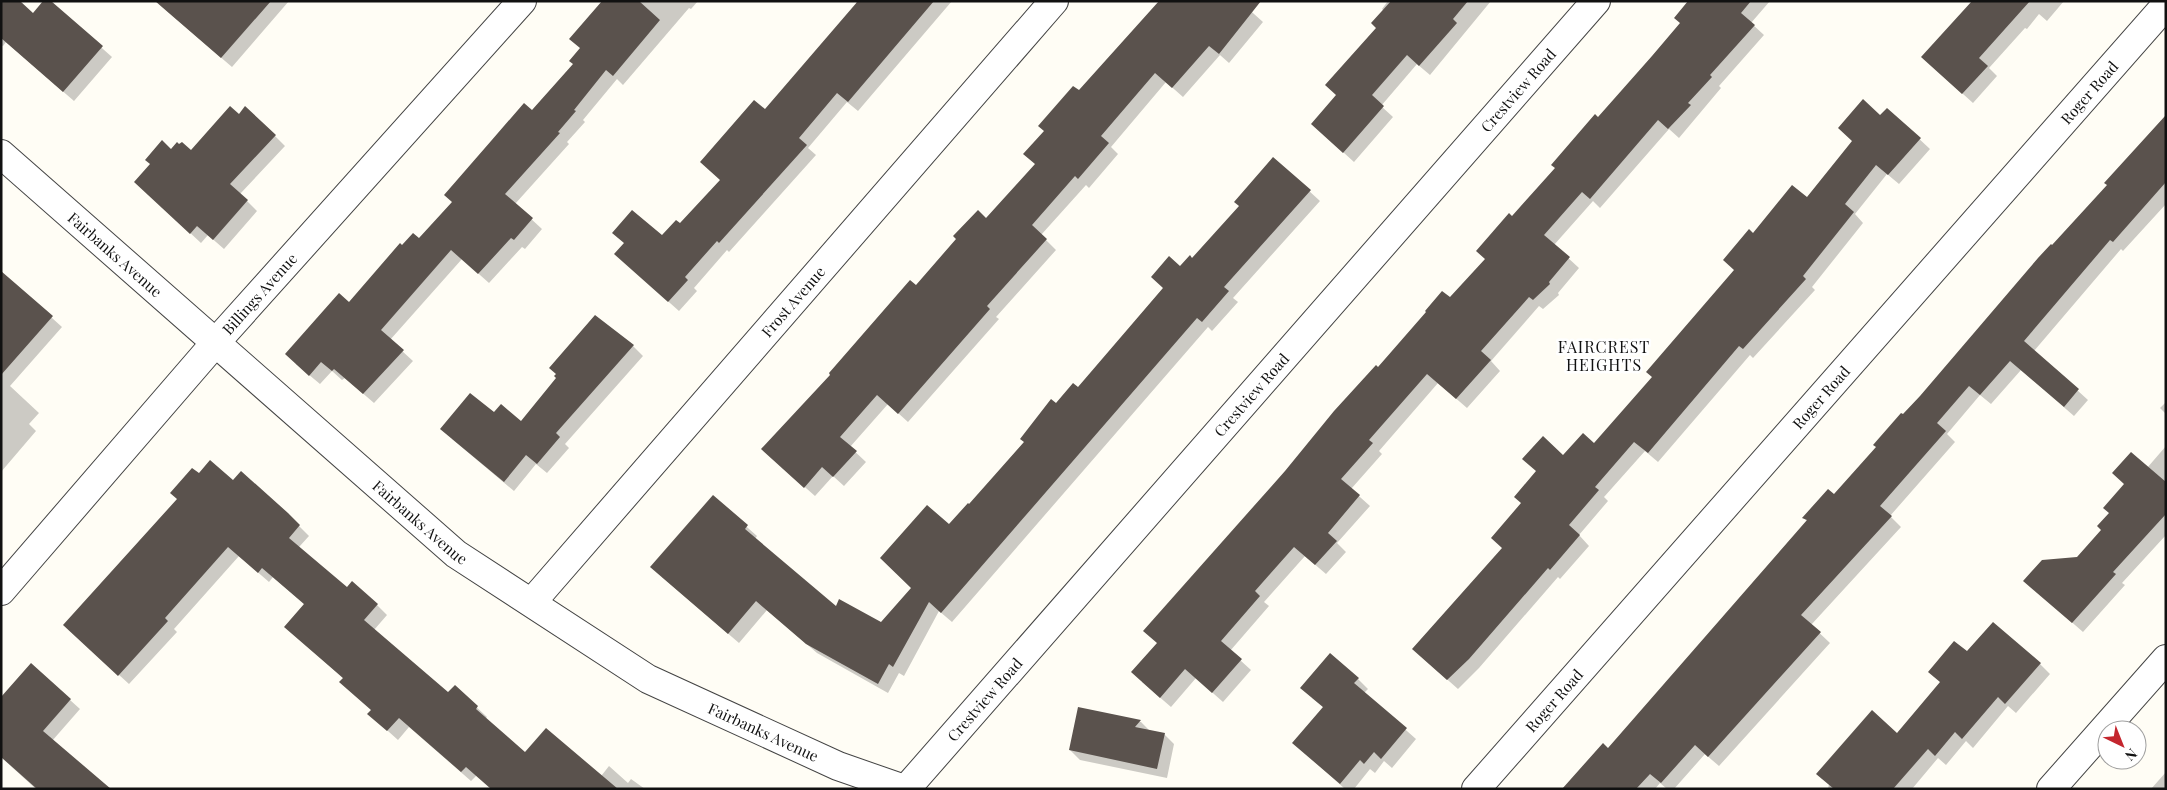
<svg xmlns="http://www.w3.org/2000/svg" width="2167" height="790" font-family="'Playfair Display',serif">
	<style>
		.shadow { fill: #0003 }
		.building { fill: #5a524d }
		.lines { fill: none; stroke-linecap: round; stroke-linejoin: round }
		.street-casing { stroke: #444; stroke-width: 30 }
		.street { stroke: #fff; stroke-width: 28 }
		.labels { text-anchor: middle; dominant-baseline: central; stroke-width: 5; stroke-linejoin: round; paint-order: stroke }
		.street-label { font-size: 15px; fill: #111; stroke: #fff }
		.neighbourhood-label { font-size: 16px; letter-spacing: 1px; fill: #111; stroke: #fff }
	</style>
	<rect width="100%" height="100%" fill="#fffdf5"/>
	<path class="shadow" d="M1,1l32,14 16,-14 63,56 -38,44 -68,-59 -3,4 -2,-1z
		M161,1h128l-57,66 -63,-54 -10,-9z
		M604,1h94l-7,8 -2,-1 -66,77 -6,-6 -34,41 2,2 -18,20 2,2 -54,60 27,25 -17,20 -3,-2 -33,36 -27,-24 -72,81 23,21 -39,42 -29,-25 -3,2 -10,-9 -12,13 -24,-20 106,-117 17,-7 155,-176z
		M855,1h97l-94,110 -11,-9 -39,46 8,7 -87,97 -2,-2 -33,38 3,3 -18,20 -53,-47 54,-39 41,-45 44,-70 92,-106z
		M1388,1h103l-61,74 -13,-11 -36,42 12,11 -39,45 -42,-38 25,-28 41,-68 6,-17 -2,-2z
		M1690,1h80l-19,22 13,12 -45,51 2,2 -42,50 -10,-9 -69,79 -7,-7 -39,44 25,23 -21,25 1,2 -16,14 -4,-3 -48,55 9,10 -33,37 -29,-25 -59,68 3,3 -31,35 19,17 -33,37 9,9 -20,22 -21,-18 -41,46 5,4 -39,45 21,19 -28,32 -27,-24 -25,29 -29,-25 16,-38 220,-275 72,-70 36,-40 26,-41 169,-195z
		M1973,1h91l-17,20 -8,-7 -12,15 -2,-1 -36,40 8,8 -24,27 -40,-36z
		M1244,5l19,17 -34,41 -9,-8 -37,42 -17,-15 -55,65 7,7 -29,34 -3,-3 -45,50 15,15 -60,67 3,2 -91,103 -20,-18 -38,43 16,15 -22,24 -11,-10 -18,20 -42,-37 143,-172 70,-67 50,-56 43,-72z
		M1887,109l43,40 -31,35 -12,-10 -32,40 8,9 -51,64 3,3 -62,68 -3,-3 -92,107 -13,-11 -41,46 4,4 -29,34 10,11 -29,33 -2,-2 -79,91 -21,21 -34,-30 79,-111 61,-92 30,-11 59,-68 83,-106 18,-36 53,-36z
		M2166,115v89l-43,47 -2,-2 -87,102 54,49 -14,16 -53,-46 -30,34 -11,-9 -33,39 8,8 -65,74 11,11 -90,98 19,18 -111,123 -14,-12 -31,35h-7l-7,-6 -5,6h-92l45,-39 199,-229 -3,-3 30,-22 274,-311 -2,-2z
		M239,116l36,20 10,10 -45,48 17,17 -33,38 -16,-14 -7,8 -55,-51 25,-41 20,1z
		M1273,158l47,43 -87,97 5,4 -26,29 -4,-4 -256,295 -13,-11 -35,65 -5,-3 -11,20 -71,-40 -50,-43 -28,33 -77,-66 51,-80 44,39 -2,3 81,68 45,17 31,-36 37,-62 20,-20 87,-101 22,-16 102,-121 12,-9 49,-53z
		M1,272l61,55 -52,59 29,27 -10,11 7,7 -35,41z
		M633,346l10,10 -78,88 4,4 -22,25 -11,-9 -22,27 -62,-52 42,-25 27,8z
		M2166,402v12l-6,-6z
		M2166,446v89l-44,48 3,2 -42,47 -48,-42 42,-32 26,-28 44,-62z
		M199,475l34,7 54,32 22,22 -10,11 48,42 30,16 10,10 -13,15 74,64 7,-7 32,30 -2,2 40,35 60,9 -109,13 -5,5 -62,-54 -11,13 -19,-17 -7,-13 -28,-31 -58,-52 19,-22 -32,-28 -4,5 -30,-26 -65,73 3,3 -48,52 -54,-49z
		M1967,653l73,11 10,10 -34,39 -8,-7 -35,42 -7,-7 -20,24 -8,-7 -26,31h-84l1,-5 68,-50z
		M1358,679l10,10 -4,4 52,46 -24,29 -8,-7 -9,12 -5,-4 -16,20h-9l-51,-46 30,-35 -12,-10z
		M70,700l10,9 -28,32 58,48h-74l-35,-32z
		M1079,709l62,13 9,9 14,3 10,10 -7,34 -87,-18 -10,-10z
		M609,766l19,17 3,-4 14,10h-54z
		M2166,772v17h-15z"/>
	<path class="building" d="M1,1h19l13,12 10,-12h8l52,45 -40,46 -62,-54z
		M155,1h116l-50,57z
		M602,1h37l21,19 -47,56 -7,-6 -32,40 2,1 -18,21 2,1 -55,61 28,24 -19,22 -3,-2 -33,36 -27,-24 -70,80 23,20 -41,44 -29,-25 -2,2 -11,-9 -12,14 -24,-22 54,-61 10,9 51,-59 2,2 11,-12 6,5 33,-36 -8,-7 47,-54 33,-38 8,7 41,-46 -4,-3 11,-13 -11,-9z
		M858,1h76l-86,101 -11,-9 -38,45 8,7 -88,98 -2,-2 -32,36 3,3 -20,22 -54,-48 10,-11 -12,-10 20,-23 30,25 14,-15 4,3 40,-43 -20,-18 54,-62 11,9z
		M1159,1h102l-42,53 -10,-8 -37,42 -17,-15 -54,63 8,7 -31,36 -3,-3 -43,49 15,14 -60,67 3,3 -92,105 -21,-19 -37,42 17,14 -24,26 -11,-10 -18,21 -43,-39 69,-74 -1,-2 81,-93 6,5 40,-46 -3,-3 25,-26 8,8 49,-54 -12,-10 21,-23 -6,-5 35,-40 6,4z
		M1391,1h77l-15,18 4,4 -38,43 -12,-11 -35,40 12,11 -41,47 -32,-29 25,-29 -11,-10 51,-57 -5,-5z
		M1688,1h63l-10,12 14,12 -45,50 2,2 -24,26 3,2 -23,24 -10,-9 -68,79 -8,-7 -38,43 26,22 -21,25 1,2 -17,16 -4,-3 -48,54 10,9 -35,39 -29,-25 -58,66 4,3 -32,36 19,16 -32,38 9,8 -22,24 -21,-18 -39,44 5,5 -39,45 21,18 -30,34 -27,-24 -25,29 -29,-26 26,-29 -14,-12 142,-160 49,-60 42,-46 2,2 48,-55 -1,-1 17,-20 8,6 35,-38 -9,-8 33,-38 3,3 43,-48 -4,-3 44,-51 3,3 54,-61 28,-33 -6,-5z
		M1972,1h58l-51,57 9,8 -26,28 -41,-37z
		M1863,99l17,16 7,-7 34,30 -33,37 -12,-10 -31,39 9,8 -51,64 3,3 -63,70 -4,-3 -91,107 -14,-11 -39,45 4,3 -30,35 11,10 -30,35 -2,-2 -79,91 -22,21 -35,-31 90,-101 -11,-10 30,-35 -7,-6 22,-26 -14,-12 21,-23 20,19 20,-22 11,10 58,-66 -6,-5 88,-102 -11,-10 26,-31 4,4 39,-48 15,12 45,-56 -14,-13z
		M230,106l9,8 6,-8 31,29 -46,49 18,16 -35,40 -16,-14 -7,8 -56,-52 16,-18 -5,-4 17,-20 9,9 6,-7 2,2 3,-2 9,8z
		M2166,115v67l-53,60 -3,-2 -86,101 55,48 -15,18 -54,-46 -30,34 -11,-9 -32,37 9,8 -66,75 12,10 -91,99 20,17 -113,125 -13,-12 -34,38 -11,-9 -14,15h-74l41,-46 5,5 199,-228 -5,-2 26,-29 6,5 42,-47 -3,-2 28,-32 2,1 17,-18 118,-138 13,-14 1,1 55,-60 -3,-2z
		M1273,157l38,33 -87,97 5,4 -27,31 -5,-4 -256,295 -12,-11 -36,65 -4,-3 -11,20 -72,-40 -50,-43 -28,33 -78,-67 63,-72 35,30 -3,4 91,77 3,-7 42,23 30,-34 -31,-30 47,-53 22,19 19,-21 1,1 55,-62 -4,-3 31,-40 5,4 17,-20 5,4 85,-99 -12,-11 18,-21 11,10 10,-11 2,3 47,-52 -5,-4z
		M1,271l52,45 -52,59z
		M595,315l39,30 -78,88 4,4 -23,27 -11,-9 -22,27 -64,-53 30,-36 24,19 7,-8 20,17 35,-43 -2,-2 2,-2 -7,-6z
		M2131,452l35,30v32l-53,58 3,2 -44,49 -49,-42 19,-21 35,-3 24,-27 -4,-4 12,-13 -6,-5 21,-24 -12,-11z
		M210,460l23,20 8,-9 47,42 12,12 -11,13 58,49 5,-6 26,23 -14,16 84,72 7,-7 23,21 -2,3 49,43 21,-24 72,61h-127l-25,-22 -5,5 -62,-54 -12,13 -20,-17 4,-4 -32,-28 4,-4 -59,-51 20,-23 -42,-36 -4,5 -30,-26 -63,71 3,3 -50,55 -55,-51 114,-126 -7,-6 22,-25 7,5z
		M1993,622l48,41 -36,41 -7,-7 -36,42 -7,-7 -20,24 -7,-7 -35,40h-59l-18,-15 56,-64 25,23 43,-51 -12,-10 26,-31 13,10z
		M1330,653l29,25 -5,5 53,45 -26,31 -7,-7 -10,12 -4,-4 -20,24 -48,-41 31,-36 -23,-19z
		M31,663l40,36 -28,32 68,58h-74l-36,-32v-60z
		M1078,707l63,13 -6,7 30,6 -8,36 -88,-19z"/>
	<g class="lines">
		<g class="street-casing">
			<g id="street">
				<path id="s1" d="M1,154l455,400 192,125 190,87 66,23"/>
				<path id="s2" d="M1,591l215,-249 306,-341"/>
				<path id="s3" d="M532,602l522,-601"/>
				<path id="s4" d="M906,789l690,-788"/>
				<path id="s5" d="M1476,789l690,-784"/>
				<path d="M2051,789l115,-130"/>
			</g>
		</g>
		<use href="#street" class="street"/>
	</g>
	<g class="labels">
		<g class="street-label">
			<text stroke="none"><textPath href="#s4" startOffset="929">Crestview Road</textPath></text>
			<text stroke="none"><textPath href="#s5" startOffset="928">Roger Road</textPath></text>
			<text stroke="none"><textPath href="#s1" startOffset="152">Fairbanks Avenue</textPath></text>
			<text stroke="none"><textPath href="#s2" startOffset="394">Billings Avenue</textPath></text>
			<text stroke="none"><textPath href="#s3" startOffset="398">Frost Avenue</textPath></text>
			<text stroke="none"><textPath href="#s4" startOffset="524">Crestview Road</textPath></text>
			<text stroke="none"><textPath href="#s5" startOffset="522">Roger Road</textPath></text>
			<text stroke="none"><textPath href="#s1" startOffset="558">Fairbanks Avenue</textPath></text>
			<text stroke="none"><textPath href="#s4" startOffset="119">Crestview Road</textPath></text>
			<text stroke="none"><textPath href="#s5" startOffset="118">Roger Road</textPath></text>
			<text stroke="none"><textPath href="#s1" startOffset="962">Fairbanks Avenue</textPath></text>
		</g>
		<g class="neighbourhood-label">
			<text x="1604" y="346">FAIRCREST<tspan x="1604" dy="18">HEIGHTS</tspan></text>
		</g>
	</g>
	<rect width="2167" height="790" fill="none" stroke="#111111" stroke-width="5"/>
	<g transform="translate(2122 745) rotate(137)"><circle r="24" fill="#ffffff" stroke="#a0a0a0"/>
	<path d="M0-4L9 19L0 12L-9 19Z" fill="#c4262e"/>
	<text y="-8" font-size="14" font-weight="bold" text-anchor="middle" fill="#111111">N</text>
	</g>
</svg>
